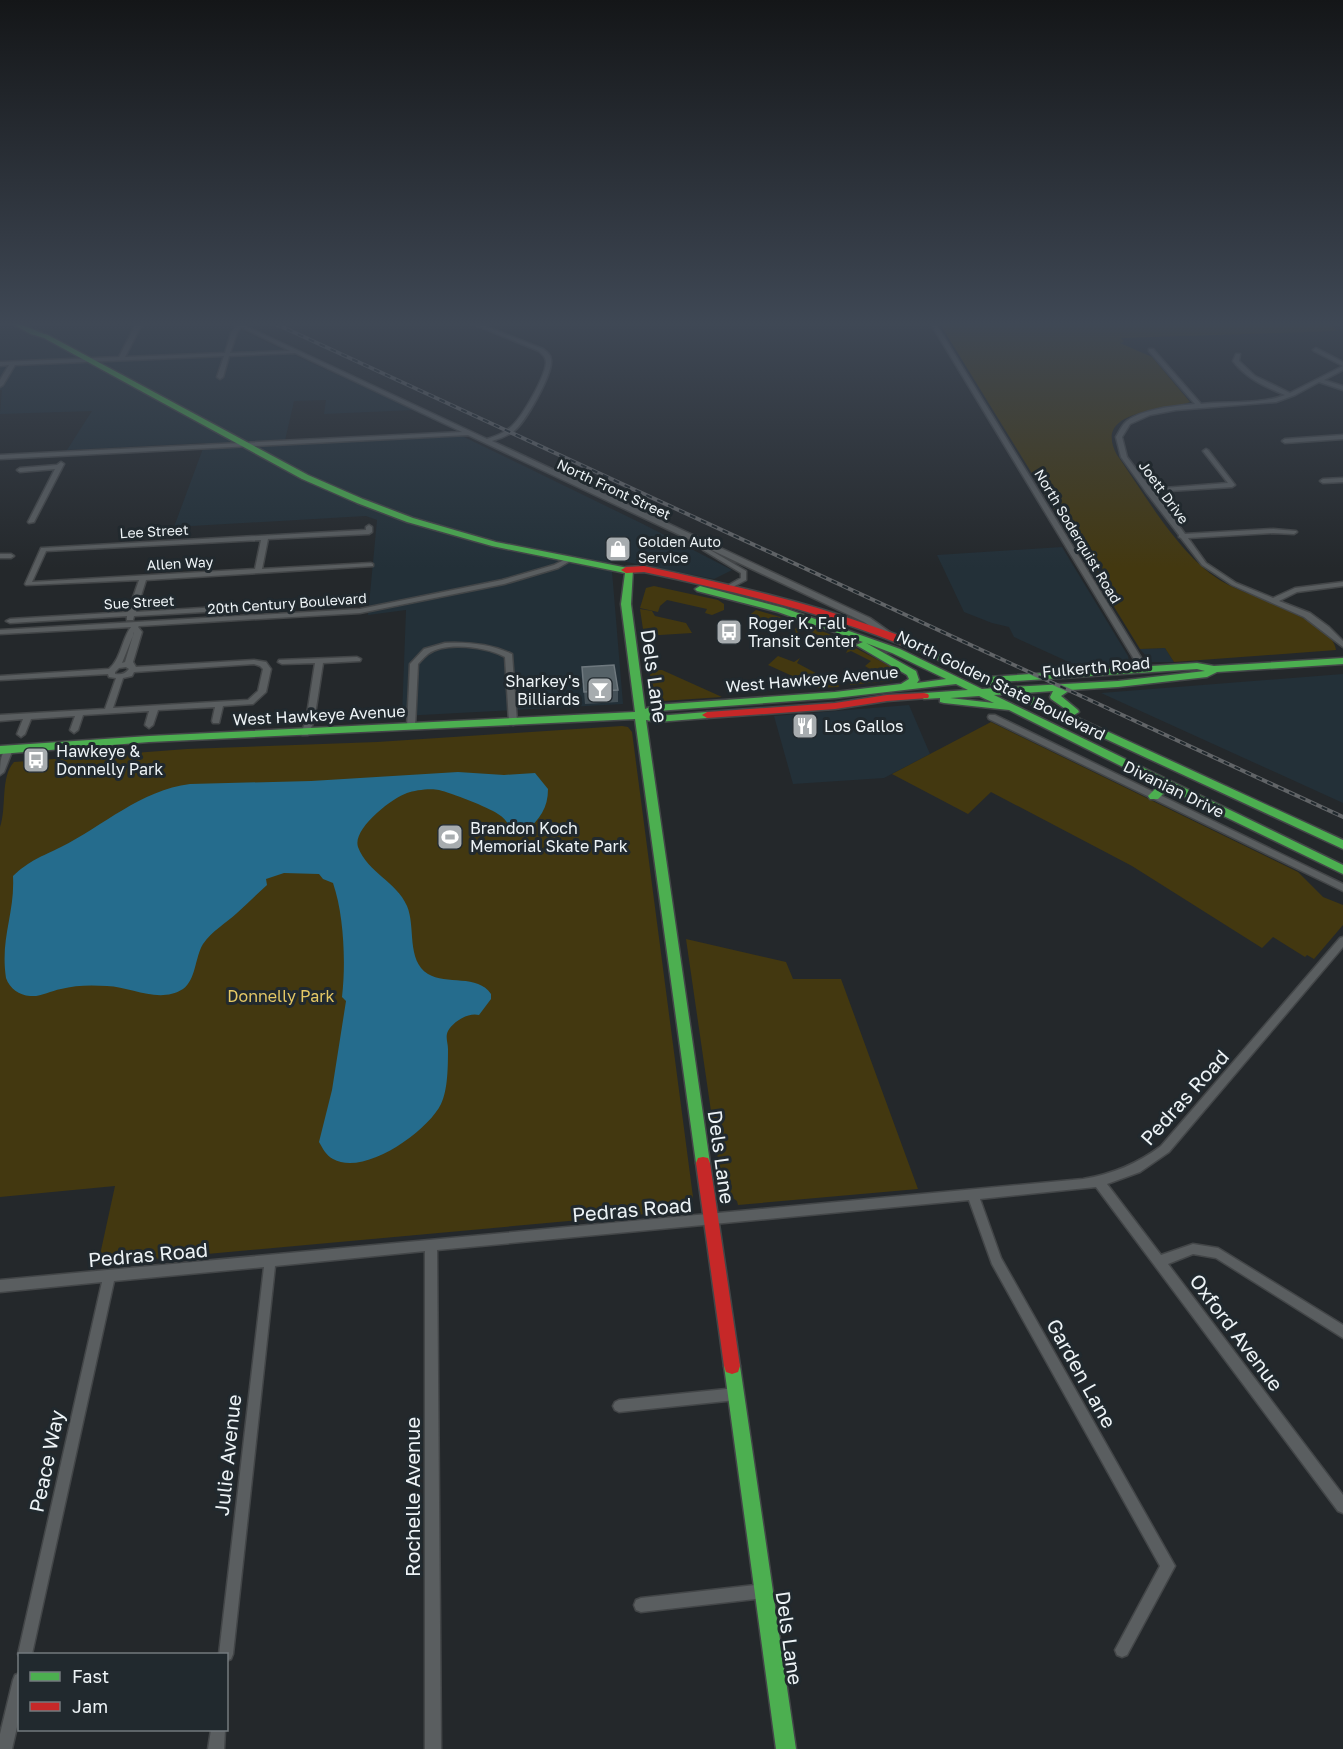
<svg xmlns="http://www.w3.org/2000/svg" width="1343" height="1749" font-family="'Golos Text',sans-serif">
	<style>
		.built { fill: #233038 }
		.green { fill: #433810 }
		.water { fill: #256c8d }
		.lines { fill: none; stroke-linecap: round; stroke-linejoin: round }
		.street-casing { stroke: #434648; stroke-width: 3 }
		.fast-casing { stroke: #434648; stroke-width: 3 }
		.jam-casing { stroke: #434648; stroke-width: 3 }
		.street { fill: #5a5e60; fill-rule: evenodd }
		.fast { fill: #4caf50; fill-rule: evenodd }
		.jam { fill: #c62828; fill-rule: evenodd }
		.rail-casing { stroke: #616467; stroke-width: 4 }
		.rail { stroke: #21292e; stroke-width: 2; stroke-dasharray: 6; stroke-linecap: butt }
		.wall { fill: #445057 }
		.building { fill: #566268; stroke: #6e787e; stroke-width: 1.5 }
		.labels { text-anchor: middle; dominant-baseline: central; stroke-width: 6; stroke-linejoin: round; paint-order: stroke }
		.far-street-label { font-size: 14px; fill: #edf3f6; stroke: #21292e }
		.far-poi-label { font-size: 14px; fill: #edf3f6; stroke: #21292e; text-anchor: start }
		.poi-label { font-size: 16px; fill: #edf3f6; stroke: #21292e; text-anchor: start }
		.street-label { font-size: 16px; fill: #edf3f6; stroke: #21292e }
		.park-label { font-size: 16px; fill: #e5c865; stroke: #21292e }
		.near-street-label { font-size: 20px; fill: #edf3f6; stroke: #21292e }
	</style>
	<rect width="100%" height="100%" fill="#24282b"/>
	<path class="built" d="M0,324l229,1 185,85 -90,4 2,-14 -32,1 -10,44 178,-9 181,88 89,46 -18,9 -103,-20 12,145 -221,12 4,-106 -38,5 9,-95 -11,-4 -192,11 31,-84 -138,7 25,-39 -92,3 2,-24h-2z
		M1062,547l66,109 1,6 -3,3 -44,3 -68,-31 -5,-10 -17,-4 -28,-11 -27,-57z
		M1165,648l9,14h-23l-11,-13z
		M1343,674v129l-242,-110z
		M909,705l21,49 -46,24 -91,6 -19,-68z"/>
	<path class="green" d="M940,324h389l9,7 -217,7 3,4 -4,1 32,14 38,45c-21,9 -99,6 -73,53 30,42 63,103 108,128 23,13 109,38 111,67l-162,12 -9,-14 -25,1z
		M654,586l64,14 6,4v6l-12,5 -7,-2 2,-4 -40,-9 -7,6 -2,6 -18,-4 6,-20z
		M640,609l12,2 3,5 31,7 6,10 -48,3z
		M756,610l28,8 3,4c-12,9 -28,-1 -40,-5z
		M800,624l27,9 74,39 -3,8 -48,5 -1,-6 10,2 14,-10 -8,-5 6,-5 -20,-10 -5,2 2,-4 -23,-11 -6,2 2,-4 -18,-6 -7,3 -1,-4z
		M778,656l16,6 6,-4 -3,5 28,15 6,-3 5,3 3,9 -20,1 -51,-23z
		M655,670h7l60,27 -59,4 -10,-5 -3,-22z
		M991,722l307,150 25,25 20,8v20l-29,34 -7,-4 -2,2 -32,-20 -11,11 -130,-82 -141,-74 -23,22 -76,-40z
		M622,726l6,1 4,5 61,465 -5,11 -9,3 -581,53 17,-78 -115,11v-370c7,-20 0,-50 14,-65l173,-13 190,-7z
		M686,939l100,23 7,17h48l77,210 -180,16 -1,-4 -10,-7h-4z"/>
	<path class="water" d="M458,772l46,3 31,-2 13,16c0,19 -8,30 -23,43l-12,-1c-4,-6 -8,-13 -15,-17 -10,-7 -47,-21 -59,-24 -8,-2 -24,0 -32,3 -15,5 -55,36 -49,54 10,26 38,34 49,59 9,21 -1,54 21,68 18,11 50,0 63,20v5l-12,16c-11,-3 -26,7 -31,16 -3,6 0,12 0,18 0,16 0,41 -7,55 -13,27 -77,73 -108,55 -7,-4 -10,-10 -14,-17l13,-52 14,-89 -4,-4c4,-34 2,-82 -9,-114l-10,-4 -4,-5 -35,-1 -18,6 1,6c-10,9 -20,19 -30,28 -11,10 -25,18 -34,31 -8,13 -7,36 -20,45 -24,15 -51,-2 -76,-3 -15,-1 -32,-1 -46,3 -11,2 -20,8 -31,7 -11,-1 -20,-7 -24,-18 -6,-40 9,-64 7,-102 17,-16 28,-19 48,-29 42,-21 80,-57 129,-63l121,-3z"/>
	<g class="lines">
		<g class="street-casing">
			<path id="street" d="M136,324h6l-17,33 100,-4 6,-20 6,-8 -2,-1h6l246,115c9,-3 18,-6 25,-13 11,-10 33,-49 34,-63 0,-6 -3,-8 -7,-12l-66,-27h7l63,25c4,3 8,6 8,11 2,14 -26,63 -37,71 -7,5 -15,8 -22,10l378,177 24,17 -1,2h-6l-23,-15 -396,-187 -468,24v-4l462,-23 -167,-79 -66,3 -6,21 -3,2 -3,-2 7,-21 -209,9 -12,20 -3,2v-7l9,-15 -9,1v-4l119,-5zM241,327l49,24 -60,2 7,-20z
				M931,324h5l212,345 -1,2h-6l-1,-2z
				M1316,348l27,14v4l-29,-15 -1,-1z
				M1149,349h4l48,55c27,-3 58,1 84,-9 -20,-8 -39,-17 -52,-34l3,-7h4l-1,7 16,15 35,17 53,-27v4l-19,10 19,6v4l-24,-8 -24,13 -19,7 -100,8 -26,5 -20,9 -8,13 5,20 24,32 77,-6 -25,-32 3,-2 2,1 27,35 -3,2 -78,5 31,42 88,-5 23,2 1,1 -3,2 -21,-1 -85,5 18,25 30,20 37,15 22,-10 48,-6v4l-46,6 -18,9 31,12 19,14 14,14v6l-39,-30 -72,-32 -30,-20 -21,-27 -2,-1v-2l-33,-43 -25,-35 -5,-20c3,-5 6,-12 11,-16 15,-12 49,-15 68,-17l-46,-53z
				M1343,435v4l-58,4 -3,-2 3,-2z
				M61,462l3,2 -30,58 -5,1 -1,-1 27,-53 -35,3 -3,-2 3,-2 37,-3z
				M1343,478v4l-20,1 -3,-2 3,-2z
				M369,525l3,2v5l-3,2 -101,5 -6,30 109,-6 2,1v2l-227,14 -10,32 133,-8h3v4l-138,8 -1,4h-6v-4l-117,7 -4,-2 4,-2 118,-7 11,-32 -113,5 -1,-1 16,-36 325,-18v-3zM261,540l-6,29 -223,13 14,-31z
				M705,547l41,24v9l-15,8h-4v-2l14,-8v-5l-38,-23v-2z
				M0,554h11l3,2 -3,2h-11z
				M568,558l2,1v2l-12,7 -54,16 -144,29 -221,13 -1,1 4,5 -9,30 3,5 118,-7 12,2 5,7 -5,23 -13,12 -30,2 -4,17h-6l-1,-2 3,-14 -57,3 -5,15 -4,3 -4,-3 4,-14 -66,4 -5,15 -4,3 -4,-3 5,-14 -44,3 -6,15 -4,3 -4,-3 6,-15 -23,2v-6l105,-6 11,-31 -7,-1 -1,-3 -108,6v-4l109,-7c12,-10 13,-30 22,-42l-131,7v-4l360,-21 142,-29 52,-15zM134,632l-9,30 -3,1 12,-30zM254,664l6,2 3,3 -5,22 -10,9 -135,8 10,-30 9,-2 2,-4zM126,667l3,2c-4,5 -8,6 -14,5v-2l4,-4z
				M445,643c23,-1 46,1 67,11l5,68 -1,2 -3,1 -4,-3 -4,-65c-19,-10 -59,-16 -77,-3 -4,3 -7,7 -10,10l-3,63 -1,2h-6l-1,-2 3,-63 14,-15z
				M357,657l4,2 -1,2 -37,2 -9,58 -6,14h-6l-1,-2 5,-12 9,-58 -33,1 -4,-2 1,-2z
				M989,715h6l348,169v7l-354,-172 -1,-2z
				M9,746l4,3 -9,23 -4,3c0,-10 0,-23 9,-29z
				M1343,937v10l-174,205 -29,20 -33,12 54,71 32,-11 25,4 125,77v13l-127,-80 -23,-4 -25,10 175,231v18l-5,-2 -242,-324 -116,12 21,59 174,308 -48,89 -5,2 -5,-2 -2,-5 45,-84 -168,-302 -23,-64 -532,50 4,499h-16v-498l-150,15 -42,388 -2,5 -5,2v-7h-7l45,-387 -150,14 -82,373h-12v4l-2,-4 84,-372 -102,10v-12l1083,-101c30,-5 54,-15 78,-33l179,-208z
				M736,1388l4,2 2,4 -2,4 -4,2 -117,12 -4,-2 -2,-4 2,-4 4,-2z
				M764,1584l5,2 2,5 -2,5 -5,2 -123,14 -5,-2 -2,-5 2,-5 5,-2z
				M20,1673v41l-8,35h-12v-15l13,-54 2,-5z
				M211,1730h14l-1,19h-16z"/>
		</g>
		<g class="fast-casing">
			<path id="fast" d="M12,324c12,-1 24,8 36,11l260,140 55,24 50,19 83,24 137,27 -2,35 14,105 10,-4 180,-13 66,-8 8,-5 -2,-4 -51,-30 7,-3 -85,-30 -81,-21 -2,-2 5,-3 84,22 116,41 82,40 15,-1 -84,-40 1,-2h8l66,31 209,-14 17,3 129,-8v6l-126,8 -10,5 -89,10 -48,3 -9,6 17,14 1,2 -5,3 -23,-16 -1,-2 3,-6 -29,2 319,147v9l-334,-155 -15,1 349,170v9l-175,-85 -10,10h-8l-2,-3 11,-11 -150,-75 -65,-7 -4,-1v-4l-16,1 -5,-3 5,-3 44,-3 -12,-6 -121,14 -178,13 -6,3 6,2 50,-4 5,3 -5,3 -50,4 -11,-2 64,443 -2,5 -5,1 -5,-1 -2,-5 -61,-444 -486,23 -149,12v-8l149,-10 486,-24 -14,-108 4,-31 -133,-27 -85,-24 -50,-19 -55,-24 -258,-141 -13,-4zM866,643l26,10 54,26 -29,4 2,-3 -3,-9zM1197,669l8,2 -87,10 -106,6 -13,-5zM979,696l15,7 -44,-5z
				M732,1358l6,2 2,6 56,383h-20l-52,-383 2,-6z"/>
		</g>
		<g class="jam-casing">
			<path id="jam" d="M644,566c77,17 154,33 228,60 16,6 38,11 51,22l-1,2h-8c-87,-37 -177,-58 -270,-78l-18,1 -5,-3 5,-3z
				M924,693l4,1 1,2 -1,2 -41,3 -52,8 -128,9 -5,-3 5,-3 128,-9 52,-8z
				M703,1157l5,1 2,5 30,203 -2,6 -6,2 -6,-2 -2,-6 -28,-203 2,-5z"/>
		</g>
		<use href="#street" class="street"/>
		<use href="#fast" class="fast"/>
		<use href="#jam" class="jam"/>
		<g class="rail-casing">
			<path id="rail" d="M276,324l1067,493"/>
		</g>
		<use href="#rail" class="rail"/>
	</g>
	<path class="wall" d="M582,667l36,23v12l-33,2z"/>
	<path class="building" d="M614,665l4,25 -34,2 -2,-25z"/>
	<linearGradient id="sky" x2="0" y2="1"><stop stop-color="#141618"/><stop offset="0.57" stop-color="#3f4855"/><stop offset="1" stop-color="#3f4855" stop-opacity="0"/></linearGradient>
	<rect width="1343" height="568" fill="url(#sky)"/>
	<defs>
		<g id="shop-square" transform="scale(1.35)"><rect x="-9" y="-9" width="18" height="18" rx="4" fill="#a7acaf" stroke="#21292e"/><path d="M-5-2.5h2.3a2.7 3.5 0 0 1 5.4 0H5L5.5 6h-11ZM-1.5-2.5h3a1.5 2.3 0 0 0-3 0Z" fill="#fff"/></g>
		<g id="bus-square" transform="scale(1.35)"><rect x="-9" y="-9" width="18" height="18" rx="4" fill="#a7acaf" stroke="#21292e"/><path d="M-5-6H5V4H4V6H2V4H-2V6H-4V4H-5ZM-3.5-4V0h7V-4ZM-3.5 1.2v1.5H-2V1.2ZM2 1.2v1.5H3.5V1.2Z" fill="#fff"/></g>
		<g id="bar-square" transform="scale(1.35)"><rect x="-9" y="-9" width="18" height="18" rx="4" fill="#a7acaf" stroke="#21292e"/><path d="M-6-5H6L.8 .8V4.5H3.5V6h-7V4.5H-.8V.8Z" fill="#fff"/></g>
		<g id="restaurant-square" transform="scale(1.35)"><rect x="-9" y="-9" width="18" height="18" rx="4" fill="#a7acaf" stroke="#21292e"/><path d="M-5-6h1v4h1v-4h1v4h1v-4h1v5L-1.5 .5V6h-2V.5L-5-1ZM5-6V6H3V1.5H1.5Q1.5-4 5-6Z" fill="#fff"/></g>
		<g id="stadium-square" transform="scale(1.35)"><rect x="-9" y="-9" width="18" height="18" rx="4" fill="#a7acaf" stroke="#21292e"/><path d="M0-5a6.5 5 0 1 0 0 10a6.5 5 0 1 0 0-10ZM-3.5-1.8h7v3.6h-7Z" fill="#fff"/></g>
	</defs>
	<g fill-rule="evenodd">
		<use href="#shop-square" x="618" y="549"/>
		<use href="#bus-square" x="729" y="632"/>
		<use href="#bar-square" x="600" y="690"/>
		<use href="#restaurant-square" x="805" y="726"/>
		<use href="#bus-square" x="36" y="760"/>
		<use href="#stadium-square" x="450" y="837"/>
	</g>
	<g class="labels">
		<g class="far-street-label">
			<text transform="translate(614 489) rotate(25)">North Front Street</text>
			<text transform="translate(1164 492) rotate(54)">Joett Drive</text>
			<text transform="translate(154 531) rotate(-3)">Lee Street</text>
			<text transform="translate(1078 536) rotate(59)">North Soderquist Road</text>
			<text transform="translate(180 563) rotate(-3)">Allen Way</text>
			<text transform="translate(139 602) rotate(-3)">Sue Street</text>
			<text transform="translate(287 603) rotate(-4)">20th Century Boulevard</text>
		</g>
		<g class="far-poi-label">
			<text x="638" y="541">Golden Auto<tspan x="638" dy="16">Service</tspan></text>
		</g>
		<g class="poi-label">
			<text x="748" y="623">Roger K. Fall<tspan x="748" dy="18">Transit Center</tspan></text>
			<text x="580" y="681" text-anchor="end">Sharkey's<tspan x="580" dy="18">Billiards</tspan></text>
			<text x="824" y="726">Los Gallos</text>
			<text x="56" y="751">Hawkeye &amp;<tspan x="56" dy="18">Donnelly Park</tspan></text>
			<text x="470" y="828">Brandon Koch<tspan x="470" dy="18">Memorial Skate Park</tspan></text>
		</g>
		<g class="street-label">
			<text transform="translate(1096 667) rotate(-5)">Fulkerth Road</text>
			<text transform="translate(812 679) rotate(-5)">West Hawkeye Avenue</text>
			<text transform="translate(1001 685) rotate(26)">North Golden State Boulevard</text>
			<text transform="translate(319 715) rotate(-3)">West Hawkeye Avenue</text>
			<text transform="translate(1174 789) rotate(26)">Divanian Drive</text>
		</g>
		<g class="park-label">
			<text x="281" y="996">Donnelly Park</text>
		</g>
		<g class="near-street-label">
			<text transform="translate(655 676) rotate(82)">Dels Lane</text>
			<text transform="translate(1184 1097) rotate(-48)">Pedras Road</text>
			<text transform="translate(722 1157) rotate(82)">Dels Lane</text>
			<text transform="translate(632 1209) rotate(-5)">Pedras Road</text>
			<text transform="translate(148 1254) rotate(-5)">Pedras Road</text>
			<text transform="translate(1237 1332) rotate(53)">Oxford Avenue</text>
			<text transform="translate(1082 1373) rotate(61)">Garden Lane</text>
			<text transform="translate(227 1455) rotate(-84)">Julie Avenue</text>
			<text transform="translate(46 1461) rotate(-78)">Peace Way</text>
			<text transform="translate(412 1497) rotate(-90)">Rochelle Avenue</text>
			<text transform="translate(790 1638) rotate(82)">Dels Lane</text>
		</g>
	</g>
	<rect x="18" y="1653" width="210" height="78" fill="#21292e" stroke="#737a7e" stroke-width="1.5"/>
	<rect x="30" y="1672" width="30" height="9" fill="#4caf50" stroke="#737a7e" stroke-width="1.5"/>
	<text x="72" y="1683" font-size="18" fill="#edf3f6">Fast</text>
	<rect x="30" y="1702" width="30" height="9" fill="#c62828" stroke="#737a7e" stroke-width="1.5"/>
	<text x="72" y="1713" font-size="18" fill="#edf3f6">Jam</text>
</svg>
